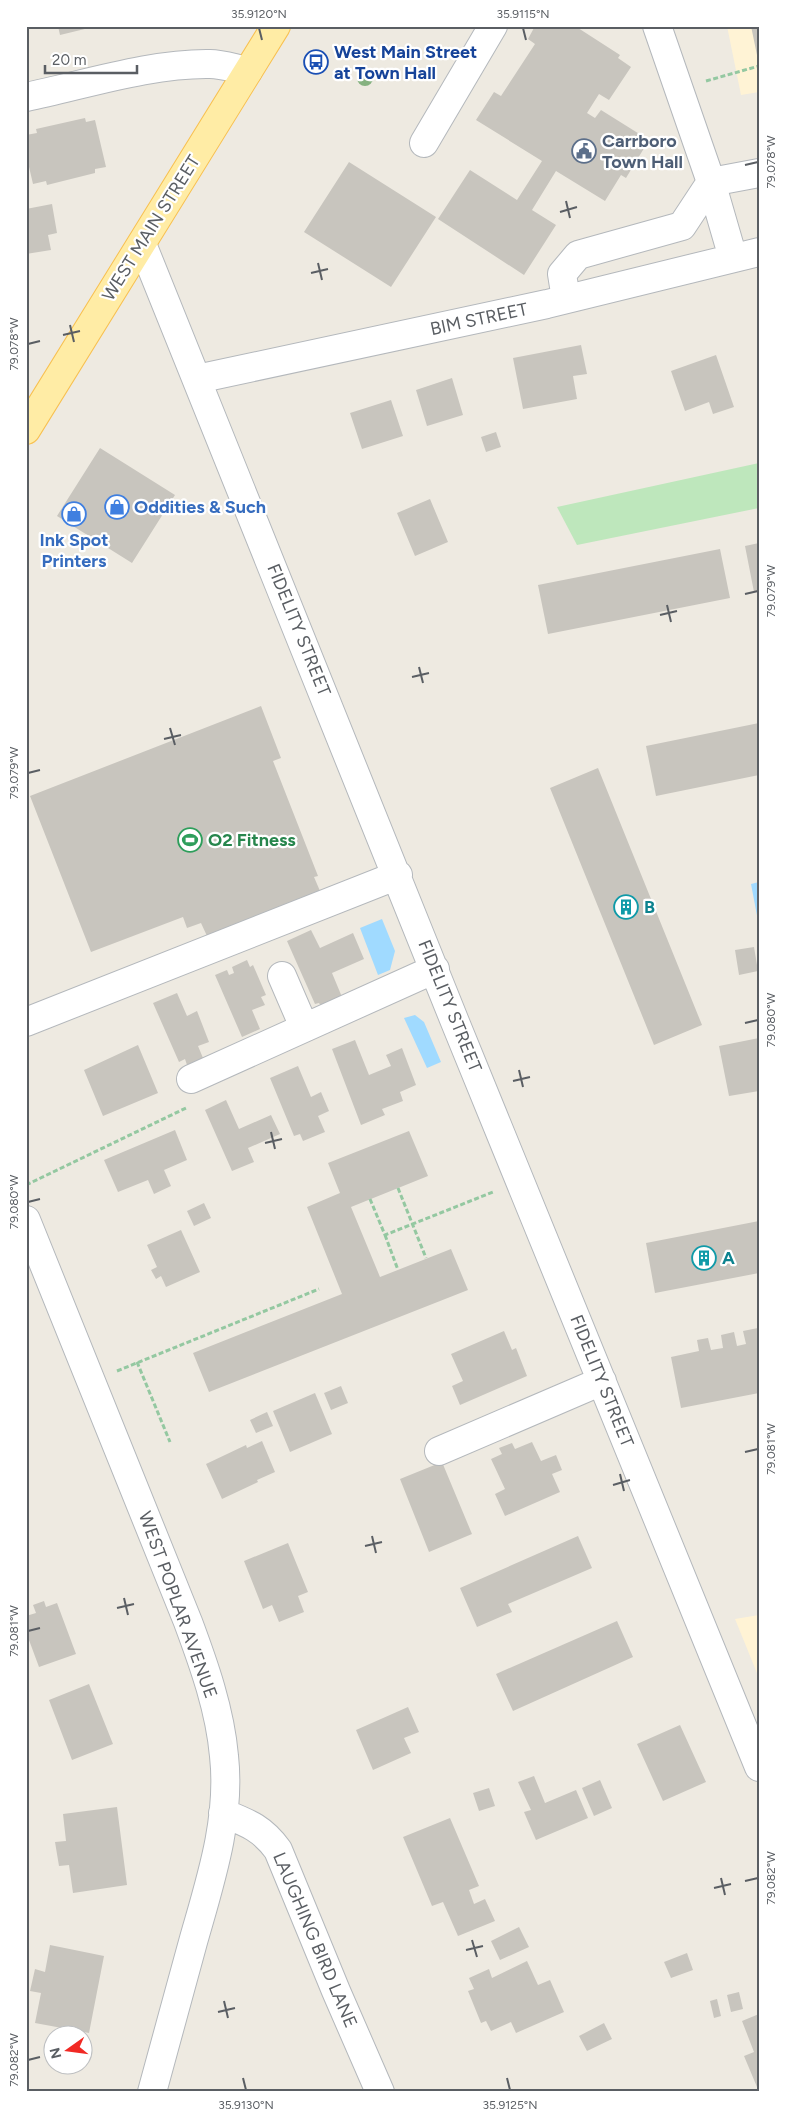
<svg xmlns="http://www.w3.org/2000/svg" width="785" height="2118" font-family="Figtree,sans-serif">
	<style>
		.commercial { fill: #fff3d5 }
		.green { fill: #bee7bc }
		.water { fill: #a0daff }
		.building { fill: #c8c5be }
		.lines { fill: none; stroke-linecap: round; stroke-linejoin: round }
		.minor-casing { stroke: #b4b8bc; stroke-width: 30 }
		.major-casing { stroke: #f8c050; stroke-width: 30 }
		.path { stroke: #94c8a1; stroke-width: 3; stroke-dasharray: 5 2.5; stroke-linecap: butt }
		.minor { stroke: #fff; stroke-width: 28 }
		.major { stroke: #ffeca5; stroke-width: 28 }
		.tree { fill: #86b280 }
		.ticks { fill: none; stroke: #5a5e63; stroke-width: 2 }
		.labels { text-anchor: middle; dominant-baseline: central; stroke-width: 4.5; stroke-linejoin: round; paint-order: stroke }
		.transit-label { font-size: 18px; font-weight: bold; fill: #164399; stroke: #fff; text-anchor: start }
		.service-label { font-size: 18px; font-weight: bold; fill: #4e5e75; stroke: #fff; text-anchor: start }
		.street-label { font-size: 18px; fill: #5a5e63; stroke: #fff }
		.shop-label { font-size: 18px; font-weight: bold; fill: #366cbe; stroke: #fff; text-anchor: start }
		.leisure-label { font-size: 18px; font-weight: bold; fill: #27864d; stroke: #fff; text-anchor: start }
		.culture-label { font-size: 18px; font-weight: bold; fill: #0d838f; stroke: #fff; text-anchor: start }
		.neatline { fill: none; stroke: #5a5e63; stroke-width: 2 }
		.ticks-label { font-size: 12px; text-anchor: middle; fill: #5a5e63 }
	</style>
	<rect width="100%" height="100%" fill="#eeeae1"/>
	<path class="commercial" d="M727,26h32v66l-18,3z
		M759,1615v63l-24,-59z"/>
	<path class="green" d="M759,463v45l-182,37 -20,-38z"/>
	<path class="water" d="M759,882v44l-8,-42z
		M382,919l13,32 -5,19 -12,5 -18,-47z
		M415,1015l9,7 17,40 -14,6 -23,-50z"/>
	<path class="building" d="M58,26h34l1,1 -33,8z
		M535,26h40l45,29 -2,3 13,9 -22,33 -10,-6 -12,19 8,5 6,-8 48,30 -23,38 -5,-3 -16,26 -49,-30 -24,39 24,15 -32,50 -86,-56 32,-49 47,30 25,-39 -66,-41 18,-28 7,4 34,-52 -7,-5z
		M751,26h8v34h-1z
		M85,118l1,4 9,-2 11,47 -11,2v4l-48,12 -1,-4 -13,3 -7,-30v-19l11,-2 -1,-4z
		M349,162l87,55 -45,70 -87,-55z
		M52,204l5,29 -9,2 3,15 -25,4v-45z
		M581,345l6,29 -14,2 4,23 -54,10 -10,-51z
		M716,355l18,52 -21,7 -4,-12 -24,9 -14,-40z
		M452,378l11,37 -36,11 -11,-36z
		M391,400l12,36 -41,13 -12,-36z
		M496,432l5,15 -15,5 -5,-15z
		M100,448l75,47 -43,68 -75,-47z
		M430,499l18,43 -33,14 -18,-43z
		M759,543v48l-5,1 -9,-46z
		M720,549l10,49 -182,36 -10,-49z
		M261,706l20,52 -8,3 45,115 -4,1 6,14 -113,45 -6,-13 -14,5 -4,-11 -92,35 -61,-156z
		M759,723v52l-103,21 -10,-50z
		M598,768l104,257 -48,20 -104,-257z
		M311,930l9,18 33,-15 11,26 -32,14 10,24 -21,9 -2,-3 -4,1 -28,-63z
		M754,947l4,24 -19,4 -4,-25z
		M247,960l3,7 3,-2 13,30 -5,2 4,8 -13,5 8,19 -18,8 -27,-62 12,-5 2,5 5,-2 -2,-6z
		M177,993l10,23 10,-5 12,31 -11,4 5,12 -16,7 -2,-6 -6,3 -26,-59z
		M759,1038v53l-30,5 -10,-50z
		M355,1040l14,35 22,-9 -5,-11 16,-7 14,37 -16,7 3,9 -21,8 3,6 -24,10 -29,-76z
		M138,1045l20,48 -55,23 -19,-46z
		M298,1066l13,31 10,-5 8,19 -11,5 7,16 -22,9 -3,-7 -6,2 -24,-58z
		M226,1100l13,29 32,-14 9,19 -32,14 6,14 -22,9 -27,-61z
		M175,1130l12,30 -23,10 7,16 -17,8 -6,-14 -30,12 -14,-32z
		M409,1131l19,45 -77,31 29,70 71,-28 17,41 -259,102 -16,-39 149,-59 -35,-87 33,-14 -12,-30z
		M204,1203l7,15 -17,8 -7,-15z
		M759,1221v52l-104,20 -9,-50z
		M181,1230l19,42 -34,15 -5,-11 -5,3 -5,-9 6,-3 -10,-22z
		M758,1328l1,65 -78,15 -10,-51 28,-6 -2,-11 11,-2 3,12 12,-2 -2,-13 13,-3 3,14 9,-2 -3,-13z
		M504,1331l8,19 4,-2 11,28 -67,29 -8,-19 11,-5 -12,-27z
		M341,1386l7,17 -17,7 -7,-17z
		M315,1393l17,41 -42,18 -17,-41z
		M267,1412l6,14 -17,7 -6,-13z
		M262,1441l13,31 -18,8 1,2 -36,17 -16,-35 40,-19 1,3z
		M532,1442l9,19 15,-6 6,15 -10,4 8,18 -55,24 -10,-22 10,-5 -14,-30 11,-5 -3,-6 13,-5 3,6z
		M442,1462l30,72 -43,18 -29,-73z
		M578,1536l14,32 -84,36 4,8 -35,15 -17,-39z
		M288,1543l20,49 -10,4 6,16 -25,10 -7,-17 -9,4 -19,-48z
		M44,1601l2,6 11,-4 19,51 -37,13 -13,-35v-16l10,-3 -3,-8z
		M617,1621l16,36 -120,54 -17,-37z
		M89,1684l24,60 -41,16 -23,-60z
		M408,1707l11,25 -15,6 7,15 -38,17 -17,-40z
		M680,1725l26,57 -43,19 -26,-57z
		M534,1776l11,27 31,-13 12,28 -52,22 -12,-28 7,-2 -13,-28z
		M600,1780l12,28 -18,8 -12,-28z
		M489,1788l6,18 -16,5 -6,-18z
		M117,1807l10,78 -54,8 -4,-28 -10,1 -4,-24 11,-1 -3,-27z
		M450,1818l29,68 -10,4 5,14 11,-5 10,22 -37,15 -15,-34 -11,4 -29,-69z
		M519,1927l10,20 -29,13 -9,-19z
		M50,1945l54,11 -15,77 -54,-10 6,-30 -11,-2 5,-22 10,3z
		M687,1953l6,17 -22,8 -7,-16z
		M527,1961l11,24 12,-5 14,32 -48,21 -5,-11 -20,9 -5,-10 -5,2 -13,-32 6,-2 -5,-11 20,-9 3,9z
		M739,1992l4,17 -12,3 -4,-17z
		M717,1999l4,17 -7,2 -4,-17z
		M759,2014v72l-2,1 -13,-31 10,-4 -12,-31z
		M604,2023l8,16 -25,12 -8,-15z"/>
	<g class="lines">
		<g class="minor-casing">
			<path id="minor" d="M657,26l54,156 22,76
				M26,97c58,-12 125,-34 184,-33 13,0 26,5 38,7
				M424,143l69,-117
				M142,244l313,778 304,745
				M566,299l-4,-25 16,-19 104,-29 29,-44 48,-9
				M197,379l350,-75 212,-52
				M282,976l22,51
				M26,1022l372,-147
				M191,1079l244,-110
				M26,1220l162,402c16,43 32,88 36,134 7,64 -14,126 -31,186 -14,50 -27,100 -41,150
				M439,1451l163,-70
				M223,1813c25,10 39,15 55,37l58,141 44,101"/>
		</g>
		<g class="major-casing">
			<path id="major" d="M26,430l250,-404"/>
		</g>
		<path class="path" d="M706,81l53,-15
			M26,1185l160,-77
			M398,1188l28,70
			M370,1199l15,36 108,-43
			M385,1235l13,35
			M137,1362l33,80
			M117,1371l202,-82"/>
		<use href="#minor" class="minor"/>
		<use href="#major" class="major"/>
	</g>
	<circle class="tree" cx="365" cy="78" r="8"/>
	<path class="ticks" d="M259,28l3,12M523,28l3,12M745,165l13,-3M566,201l4,17M560,212l17,-5M318,263l4,17M311,273l17,-4M70,325l4,17M63,335l17,-4M28,344l12,-3M745,594l13,-3M667,605l4,17M660,615l17,-4M419,667l4,16M412,677l17,-4M170,728l5,17M164,739l17,-4M28,773l12,-3M745,1023l13,-3M519,1070l4,17M513,1081l17,-4M271,1132l4,17M265,1143l17,-4M28,1202l12,-3M745,1452l13,-3M620,1474l4,17M613,1485l17,-5M372,1536l4,17M365,1546l17,-4M124,1598l4,17M117,1608l17,-4M28,1631l12,-3M721,1878l4,17M745,1881l13,-3M714,1888l17,-4M472,1940l5,17M466,1950l17,-4M224,2001l4,17M218,2012l17,-4M28,2060l12,-3M243,2078l3,12M507,2078l3,12"/>
	<defs>
		<g id="bus-ring" transform="scale(1.25)"><circle r="9.5" fill="#fff" stroke="#1a4fb4" stroke-width="1.5"/><path d="M-5-6H5V4H4V6H2V4H-2V6H-4V4H-5ZM-3.5-4V0h7V-4ZM-3.5 1.2v1.5H-2V1.2ZM2 1.2v1.5H3.5V1.2Z" fill="#1a4fb4"/></g>
		<g id="civic-ring" transform="scale(1.25)"><circle r="9.5" fill="#fff" stroke="#5c6f8a" stroke-width="1.5"/><path d="M-.6-6.5H3V-4.5H.6V-3L4-1V1h2V6H-6V1h2V-1L-.6-3ZM-1.2 2.5V6h2.4V2.5Z" fill="#5c6f8a"/></g>
		<g id="shop-ring" transform="scale(1.25)"><circle r="9.5" fill="#fff" stroke="#3f7fe0" stroke-width="1.5"/><path d="M-5-2.5h2.3a2.7 3.5 0 0 1 5.4 0H5L5.5 6h-11ZM-1.5-2.5h3a1.5 2.3 0 0 0-3 0Z" fill="#3f7fe0"/></g>
		<g id="stadium-ring" transform="scale(1.25)"><circle r="9.5" fill="#fff" stroke="#2e9e5b" stroke-width="1.5"/><path d="M0-5a6.5 5 0 1 0 0 10a6.5 5 0 1 0 0-10ZM-3.5-1.8h7v3.6h-7Z" fill="#2e9e5b"/></g>
		<g id="building-ring" transform="scale(1.25)"><circle r="9.5" fill="#fff" stroke="#0f9aa8" stroke-width="1.5"/><path d="M-4-6H4V6H1V3H-1V6H-4ZM-2.5-4.3h1.7v1.8h-1.7ZM.8-4.3h1.7v1.8H.8ZM-2.5-1h1.7V.8h-1.7ZM.8-1h1.7V.8H.8Z" fill="#0f9aa8"/></g>
	</defs>
	<g fill-rule="evenodd">
		<use href="#bus-ring" x="316" y="62"/>
		<use href="#civic-ring" x="584" y="151"/>
		<use href="#shop-ring" x="117" y="507"/>
		<use href="#shop-ring" x="74" y="514"/>
		<use href="#stadium-ring" x="190" y="840"/>
		<use href="#building-ring" x="626" y="907"/>
		<use href="#building-ring" x="704" y="1258"/>
	</g>
	<g class="labels">
		<g class="transit-label">
			<text x="334" y="52">West Main Street<tspan x="334" dy="21">at Town Hall</tspan></text>
		</g>
		<g class="service-label">
			<text x="602" y="141">Carrboro<tspan x="602" dy="21">Town Hall</tspan></text>
		</g>
		<g class="street-label">
			<text transform="translate(151 228) rotate(-58)">WEST MAIN STREET</text>
			<text transform="translate(479 319) rotate(-12)">BIM STREET</text>
			<text transform="translate(299 630) rotate(68)">FIDELITY STREET</text>
			<text transform="translate(450 1006) rotate(68)">FIDELITY STREET</text>
			<text transform="translate(602 1381) rotate(68)">FIDELITY STREET</text>
			<text transform="translate(178 1605) rotate(70)">WEST POPLAR AVENUE</text>
			<text transform="translate(315 1940) rotate(67)">LAUGHING BIRD LANE</text>
		</g>
		<g class="shop-label">
			<text x="134" y="507">Oddities &amp; Such</text>
			<text x="74" y="540" text-anchor="middle">Ink Spot<tspan x="74" dy="21">Printers</tspan></text>
		</g>
		<g class="leisure-label">
			<text x="208" y="840">O2 Fitness</text>
		</g>
		<g class="culture-label">
			<text x="644" y="907">B</text>
			<text x="722" y="1258">A</text>
		</g>
	</g>
	<rect width="785" height="2118" fill="none" stroke="#ffffff" stroke-width="55"/>
	<g transform="translate(68 2050) rotate(256)"><circle r="24" fill="#ffffff" stroke="#bdbfc1"/>
	<path d="M0-4L9 19L0 12L-9 19Z" fill="#f12924"/>
	<text y="-8" font-size="14" font-weight="bold" text-anchor="middle" fill="#5a5e63">N</text>
	</g>
	<path d="M45 65v8h92v-8" fill="none" stroke="#5a5e63" stroke-width="2.5"/>
	<text x="52" y="65" font-size="15" fill="#5a5e63" stroke="#ffffff" stroke-width="4" paint-order="stroke">20 m</text>
	<rect x="28" y="28" width="730" height="2062" class="neatline"/>
	<g class="ticks-label">
		<text x="259" y="18">35.9120°N</text>
		<text x="523" y="18">35.9115°N</text>
		<text transform="translate(771 162) rotate(-90)" y="4">79.078°W</text>
		<text transform="translate(14 344) rotate(-90)" y="4">79.078°W</text>
		<text transform="translate(771 591) rotate(-90)" y="4">79.079°W</text>
		<text transform="translate(14 773) rotate(-90)" y="4">79.079°W</text>
		<text transform="translate(771 1020) rotate(-90)" y="4">79.080°W</text>
		<text transform="translate(14 1202) rotate(-90)" y="4">79.080°W</text>
		<text transform="translate(771 1449) rotate(-90)" y="4">79.081°W</text>
		<text transform="translate(14 1631) rotate(-90)" y="4">79.081°W</text>
		<text transform="translate(771 1878) rotate(-90)" y="4">79.082°W</text>
		<text transform="translate(14 2060) rotate(-90)" y="4">79.082°W</text>
		<text x="246" y="2109">35.9130°N</text>
		<text x="510" y="2109">35.9125°N</text>
	</g>
</svg>
